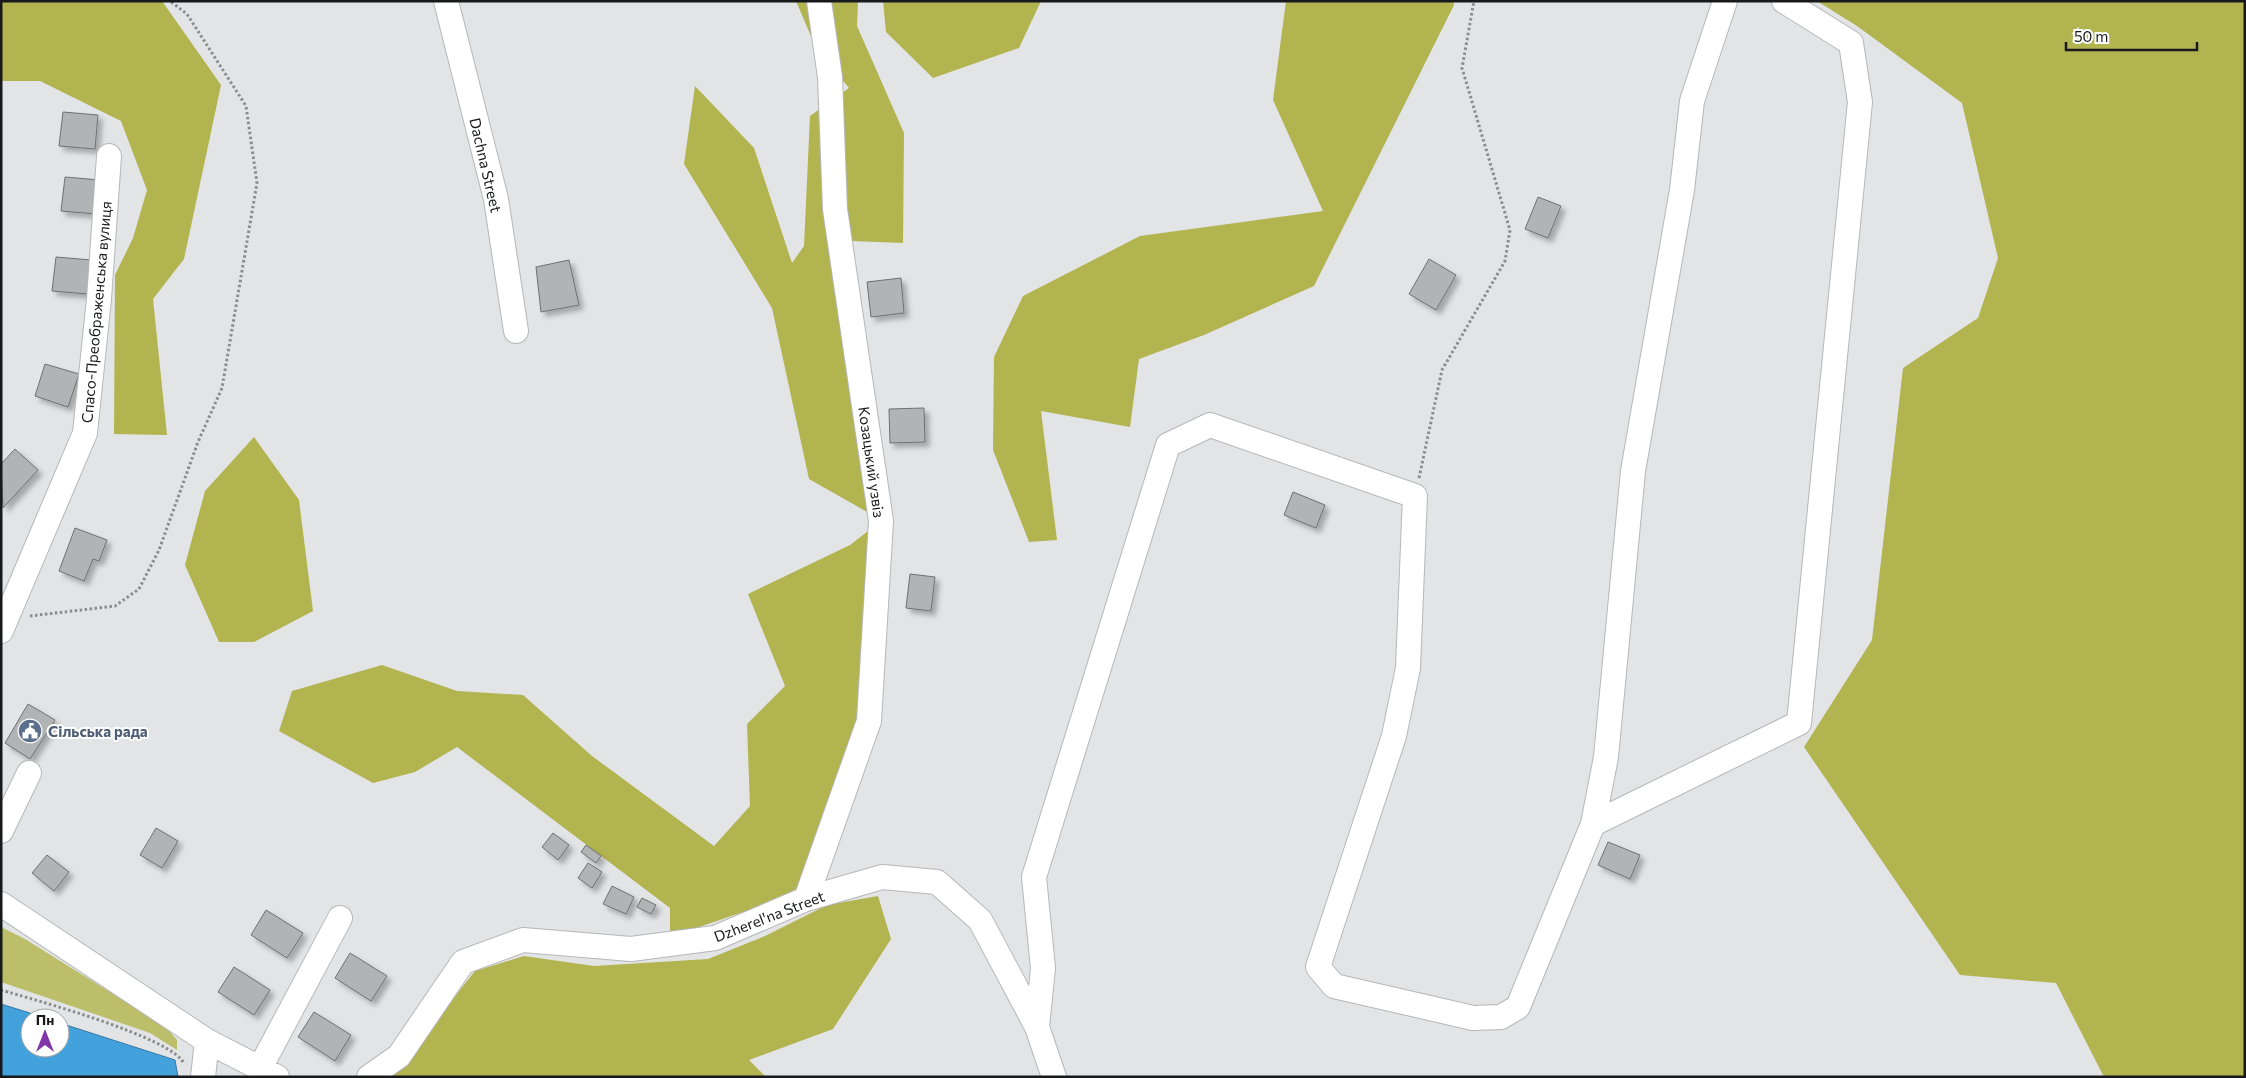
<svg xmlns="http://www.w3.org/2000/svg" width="2246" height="1078" font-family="Commissioner,sans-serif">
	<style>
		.green { fill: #bcbe69 }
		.forest { fill: #b2b450 }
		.water { fill: #43a1dc; stroke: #3678a2 }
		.building { fill: #b2b3b5; stroke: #6e7071; filter: url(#shadow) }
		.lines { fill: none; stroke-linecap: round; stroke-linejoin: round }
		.minor-casing { stroke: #b6b7b9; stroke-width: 26 }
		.path { stroke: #8b8c8e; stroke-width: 3; stroke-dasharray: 2.5 2.5; stroke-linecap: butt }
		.minor { stroke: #fff; stroke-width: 24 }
		.labels { text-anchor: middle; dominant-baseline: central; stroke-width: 4; stroke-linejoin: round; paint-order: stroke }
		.street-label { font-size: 15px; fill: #18191a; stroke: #fff }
		.service-label { font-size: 15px; font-weight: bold; fill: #4e5e75; stroke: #fff; text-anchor: start }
	</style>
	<defs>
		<filter id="shadow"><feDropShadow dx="4.5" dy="4.5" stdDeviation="2.5" flood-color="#0004"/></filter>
	</defs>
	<rect width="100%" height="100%" fill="#e2e4e6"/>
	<path class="green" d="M1,927l24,12 141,88 11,13v10l-27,-17 -149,-51z"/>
	<path class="forest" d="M1,1h161l59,84 -37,174 -31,40 14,136 -53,-1 1,-159 18,-37 14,-48 -26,-69 -81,-40h-39z
		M796,1h62l-1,25 47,107 -1,110 -51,-2 17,272 -60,-34 -37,-171 -88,-144 11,-78 59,62 38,115 12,-17 6,-130 39,-28 -33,-40z
		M883,1h158l-22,47 -86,30 -47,-46z
		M1286,1h168v4l-140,281 -110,49 -65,24 -9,68 -89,-16 16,129 -28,2 -36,-92 1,-93 29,-61 117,-60 183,-25 -50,-111z
		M1817,1h428v1076h-141l-48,-94 -96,-8 -156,-228 68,-107 31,-272 75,-50 20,-60 -36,-155 -105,-77z
		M254,437l45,63 14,111 -59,31h-35l-34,-77 20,-74z
		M881,521l-12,200 -59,164 -41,18 -99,34v-29l-213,-161 -42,25 -42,11 -94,-52 13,-40 90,-26 75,26 66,4 69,61 122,90 36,-40 -3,-82 38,-38 -37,-92 102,-49z
		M878,896l13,43 -58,90 -84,31 17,17h-375l84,-106 49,-15 70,10 114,-7 57,-23 62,-31z"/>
	<path class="water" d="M1,1004l45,14h-16v30h30v-25l115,37 3,17h-177z"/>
	<path class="building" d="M63,112l35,3 -3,34 -36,-3z
		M65,177l35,3 -3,34 -36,-3z
		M1538,197l23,9 -13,32 -23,-9z
		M56,257l35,3 -3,34 -36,-3z
		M1429,259l27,16 -20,35 -27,-16z
		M569,260l10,45 -38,7 -5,-45z
		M901,278l3,35 -33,4 -4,-35z
		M45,364l34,10 -11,33 -33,-11z
		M924,408l1,34 -35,1 -1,-34z
		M15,449l23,21 -35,38 -2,-44z
		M1293,492l32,13 -9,23 -32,-13z
		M75,528l32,12 -8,21 -6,-2 -9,22 -25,-10z
		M910,574l25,3 -4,34 -25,-3z
		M28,704l27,16 -25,39 -25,-16z
		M156,828l22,13 -16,27 -22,-13z
		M553,833l16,12 -11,15 -16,-13z
		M1608,842l32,13 -10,24 -32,-14z
		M586,845l15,11 -5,7 -15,-11z
		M47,855l22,17 -15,19 -22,-18z
		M588,863l14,9 -10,16 -14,-10z
		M612,886l22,11 -8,17 -23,-10z
		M642,898l14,7 -5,9 -14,-7z
		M266,910l37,23 -16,25 -36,-23z
		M350,953l37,23 -16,25 -36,-23z
		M234,967l36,23 -16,25 -36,-23z
		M314,1012l37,23 -16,26 -37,-24z"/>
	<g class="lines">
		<g class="minor-casing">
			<path id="minor" d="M446,1l50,198 20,132
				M1,631l84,-198 14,-134 10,-143
				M1593,824l206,-101 61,-621 -9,-59 -67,-42
				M1,831l28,-58
				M806,899l63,-178 12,-200 -46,-312 -5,-132 -11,-76
				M1,904l206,137 70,36
				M1037,1027l6,-59 -9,-91 134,-432 42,-20 205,71 -7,172 -14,68 -76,231 16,19 139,32 28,-1 17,-10 75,-183 13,-67 27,-286 49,-281 10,-89 33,-100
				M260,1068l80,-150
				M203,1077l4,-36
				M369,1077l30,-21 64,-94 60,-22 108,9 84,-11 91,-39 76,-22 55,5 43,38 57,107 17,50"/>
		</g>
		<path class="path" d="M1419,478l23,-108 63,-109 5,-31 -48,-162 12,-67
			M30,616l85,-10 24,-17 20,-39 39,-108 24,-54 35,-205 -11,-77 -59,-92 -17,-13
			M1,990c31,9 174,48 183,74"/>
		<use href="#minor" class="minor"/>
	</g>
	<defs>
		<g id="civic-disc" transform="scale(1.25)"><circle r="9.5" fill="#5c6f8a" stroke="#fff"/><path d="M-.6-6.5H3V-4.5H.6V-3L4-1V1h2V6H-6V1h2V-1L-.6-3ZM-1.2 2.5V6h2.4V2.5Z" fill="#fff"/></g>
	</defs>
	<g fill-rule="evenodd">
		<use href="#civic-disc" x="30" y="731"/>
	</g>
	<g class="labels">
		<g class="street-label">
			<text transform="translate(486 165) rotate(77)">Dachna Street</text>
			<text transform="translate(96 312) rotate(-85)">Спасо-Преображенська вулиця</text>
			<text transform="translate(872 462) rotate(82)">Козацький узвіз</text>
			<text transform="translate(769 916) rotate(-21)">Dzherel'na Street</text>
		</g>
		<g class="service-label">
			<text x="48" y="731">Сільська рада</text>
		</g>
	</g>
	<rect width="2246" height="1078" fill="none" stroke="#18191a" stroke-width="5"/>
	<g transform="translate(45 1033)"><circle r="24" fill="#ffffff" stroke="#a3a3a3"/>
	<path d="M0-4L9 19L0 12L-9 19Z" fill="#8036a8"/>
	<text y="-8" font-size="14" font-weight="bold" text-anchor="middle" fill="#18191a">Пн</text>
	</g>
	<path d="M2066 42v8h131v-8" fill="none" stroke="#18191a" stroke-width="2.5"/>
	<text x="2074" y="42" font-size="15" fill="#18191a" stroke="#ffffff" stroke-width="4" paint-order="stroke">50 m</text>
</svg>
